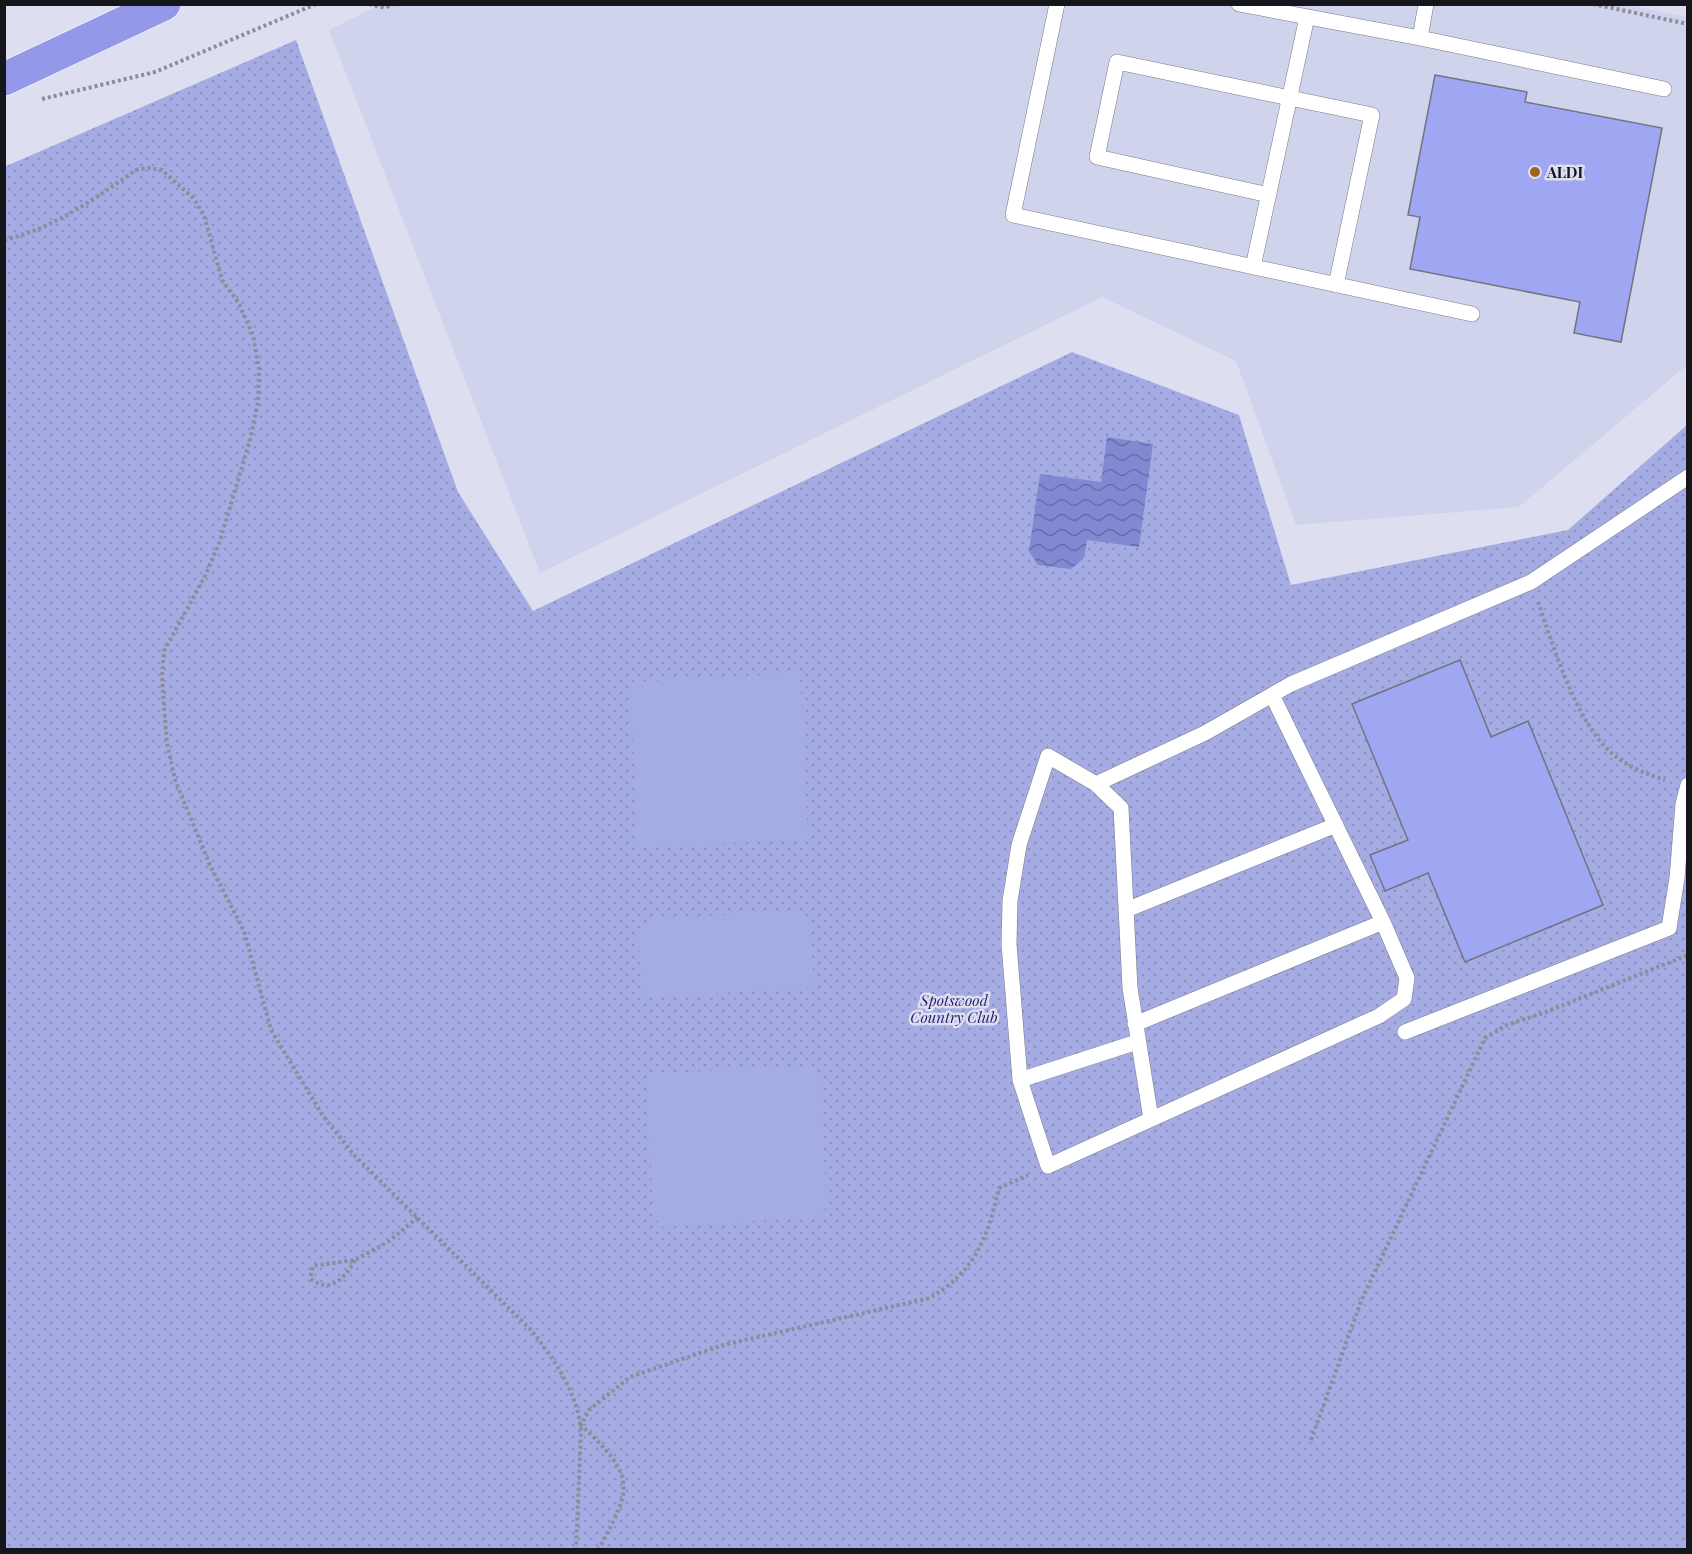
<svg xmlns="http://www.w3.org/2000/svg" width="1692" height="1554" font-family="'Playfair Display',serif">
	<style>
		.built { fill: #cfd3eb }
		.grass { fill: url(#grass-dots) }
		.pitch { fill: #a5abe3 }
		.water { fill: url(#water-waves) }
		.building { fill: #a0a7f2; stroke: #717383; stroke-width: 1.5 }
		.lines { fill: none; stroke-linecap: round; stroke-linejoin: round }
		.service-casing { stroke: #797b8b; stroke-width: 16 }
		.trunk-casing { stroke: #fff; stroke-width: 34 }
		.path { stroke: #8b8d9a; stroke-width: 4; stroke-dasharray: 3 3; stroke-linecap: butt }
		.service { stroke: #fff; stroke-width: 15 }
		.trunk { stroke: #9498e8; stroke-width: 33 }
		.poi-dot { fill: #9a651d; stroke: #dddff1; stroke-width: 2 }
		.labels { text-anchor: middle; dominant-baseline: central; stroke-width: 5; stroke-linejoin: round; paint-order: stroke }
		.poi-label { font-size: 15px; font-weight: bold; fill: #15161c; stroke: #dddff1; text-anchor: start }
		.park-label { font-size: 15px; font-style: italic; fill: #23186d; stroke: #dddff1 }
	</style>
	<defs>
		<pattern id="grass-dots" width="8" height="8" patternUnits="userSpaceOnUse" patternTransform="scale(1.5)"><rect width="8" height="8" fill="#a5abe3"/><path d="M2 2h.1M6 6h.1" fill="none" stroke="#8d92c2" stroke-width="1.8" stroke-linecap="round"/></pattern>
		<pattern id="water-waves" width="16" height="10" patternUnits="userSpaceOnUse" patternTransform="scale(1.5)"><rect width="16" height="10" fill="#8288d1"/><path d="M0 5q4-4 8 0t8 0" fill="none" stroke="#696ea9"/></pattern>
	</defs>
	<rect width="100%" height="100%" fill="#dddff1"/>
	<path class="built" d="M381,4h1244l62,13v348l-168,142 -223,18 -60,-164 -134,-64 -562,276 -211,-543z"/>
	<path class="grass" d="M296,40l162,452 75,119 539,-259 167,63 52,170 277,-55 119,-105v1124h-1682l-1,-1382z"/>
	<path class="pitch" d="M800,673l8,166 -170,9 -8,-166z
		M800,910l10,9 4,68 -172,11 -4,-65 11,-14z
		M806,1067l14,12 7,127 -8,11 -156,10 -10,-10 -6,-134 10,-10z"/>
	<path class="water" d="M1107,437l46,7 -14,103 -52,-7 -3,18 -13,11 -33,-4 -9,-14 11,-77 61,8z"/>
	<path class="building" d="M1435,75l92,17 -2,10 137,26 -41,214 -47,-9 6,-31 -170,-33 10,-52 -12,-2z
		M1460,660l31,77 37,-16 75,184 -138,57 -37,-89 -43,18 -15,-36 38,-15 -56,-136z"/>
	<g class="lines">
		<g class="service-casing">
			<path id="service" d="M1057,4l-44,211 459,99
				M1239,4l181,34 244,51
				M1420,38l6,-34
				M1269,195l-172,-38 20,-95 255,53 -36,170
				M1253,267l54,-250
				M1096,784l-48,-28 -29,89 -9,56 -1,43 11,136 28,86 331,-150 25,-17 3,-21 -24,-56 -111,-227
				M1126,910l210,-85
				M1135,1024l248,-102
				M1405,1032l264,-104 8,-50 6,-74 5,-19
				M1020,1080l117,-38
				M1151,1119l-21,-131 -9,-180 -25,-24 109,-51 86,-49 240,-102 157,-105"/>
		</g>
		<g class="trunk-casing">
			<path id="trunk" d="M4,79l160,-75"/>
		</g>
		<path class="path" d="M369,4l16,4 8,-4
			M1593,4l95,20
			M42,99l113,-27 161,-68
			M4,240c51,-12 90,-41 132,-70l12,-2 14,2 31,28 11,17 18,65 16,22 15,33 6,34 -1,33 -8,38 -30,101 -15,35 -41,75 -2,25 2,30 3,37 8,37 35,85 34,66 27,99 52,86 31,39 177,175c23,29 47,63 50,101l-5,119
			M1538,602c16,46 39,124 77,154 14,11 33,19 50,24
			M355,1260c-11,19 -25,35 -45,18l3,-12 42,-6 33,-18 30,-25
			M1311,1440l51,-141 123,-261 22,-13 39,-13 142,-57
			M598,1550c36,-64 37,-74 -17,-125l8,-15 41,-33 93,-32 207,-47c46,-28 57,-59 69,-110l29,-13"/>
		<use href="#service" class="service"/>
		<use href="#trunk" class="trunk"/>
	</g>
	<circle class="poi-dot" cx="1535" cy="172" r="6"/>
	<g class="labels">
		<g class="poi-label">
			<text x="1547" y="172">ALDI</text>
		</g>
		<g class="park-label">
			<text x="954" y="1000">Spotswood<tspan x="954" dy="17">Country Club</tspan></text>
		</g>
	</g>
	<rect width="1692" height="1554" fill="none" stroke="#15161c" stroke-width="12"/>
</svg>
